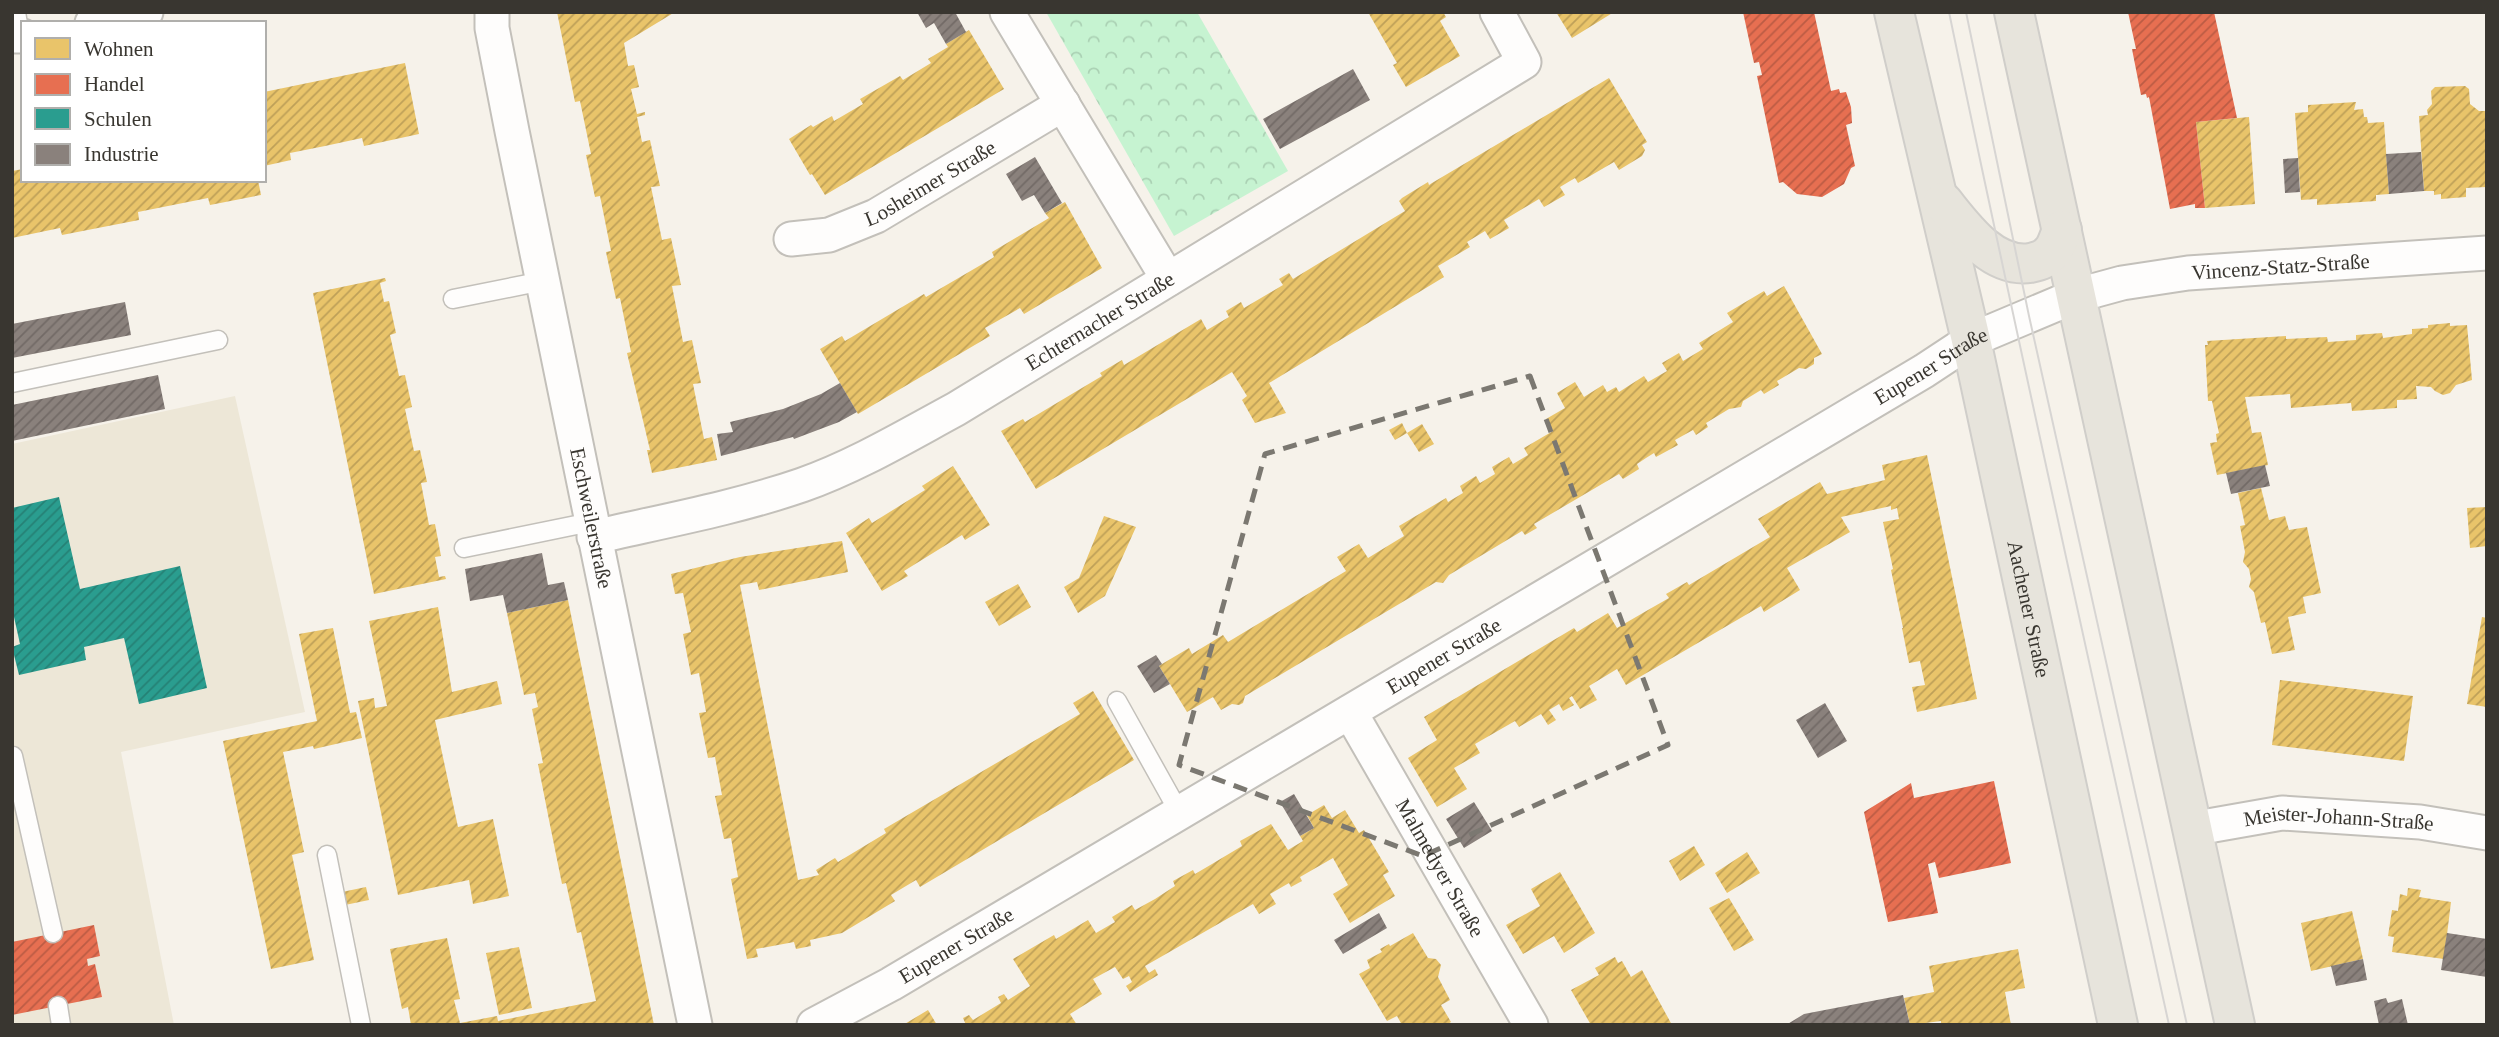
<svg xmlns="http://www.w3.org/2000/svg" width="2499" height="1037" font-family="'Times New Roman',serif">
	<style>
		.built { fill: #ede7d7 }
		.park { fill: url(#park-crowns) }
		.homes { fill: url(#homes-hatch) }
		.shops { fill: url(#shops-hatch) }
		.schools { fill: url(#schools-hatch) }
		.industry { fill: url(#industry-hatch) }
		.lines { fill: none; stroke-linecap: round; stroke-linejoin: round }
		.service-casing { stroke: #c3c0ba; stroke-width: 21 }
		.minor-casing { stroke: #c3c0ba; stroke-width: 37 }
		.primary-casing { stroke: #d0ceca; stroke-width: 42 }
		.service { stroke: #fefdfc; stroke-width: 18 }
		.minor { stroke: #fefdfc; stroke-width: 33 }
		.primary { stroke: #e7e4dc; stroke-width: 38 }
		.tram { stroke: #d7d5d3; stroke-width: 2 }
		.marked { fill: none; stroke: #7b7871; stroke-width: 5; stroke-dasharray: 14 9; stroke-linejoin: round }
		.labels { text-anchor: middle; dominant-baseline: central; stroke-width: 7; stroke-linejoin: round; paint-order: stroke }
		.street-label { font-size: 21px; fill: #393630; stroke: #fff }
	</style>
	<defs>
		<pattern id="park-crowns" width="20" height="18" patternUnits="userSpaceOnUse" patternTransform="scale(1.75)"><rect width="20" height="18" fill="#c6f3d1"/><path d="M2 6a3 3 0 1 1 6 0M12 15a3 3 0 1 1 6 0" fill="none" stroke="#abd1b4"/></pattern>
		<pattern id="homes-hatch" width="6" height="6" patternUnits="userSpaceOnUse" patternTransform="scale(1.75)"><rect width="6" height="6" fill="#e9c46a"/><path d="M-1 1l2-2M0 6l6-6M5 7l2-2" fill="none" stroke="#bea058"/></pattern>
		<pattern id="shops-hatch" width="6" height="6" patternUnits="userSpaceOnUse" patternTransform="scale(1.75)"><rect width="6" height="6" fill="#e76f51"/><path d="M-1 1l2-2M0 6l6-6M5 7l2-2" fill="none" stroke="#bc5c44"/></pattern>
		<pattern id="schools-hatch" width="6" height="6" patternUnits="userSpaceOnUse" patternTransform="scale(1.75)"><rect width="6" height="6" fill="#2a9d8f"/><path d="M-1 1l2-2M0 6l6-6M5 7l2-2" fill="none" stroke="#258175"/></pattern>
		<pattern id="industry-hatch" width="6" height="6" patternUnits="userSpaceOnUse" patternTransform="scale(1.75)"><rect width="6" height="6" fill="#8a817c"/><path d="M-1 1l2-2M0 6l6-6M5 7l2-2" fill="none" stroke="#726a66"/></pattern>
	</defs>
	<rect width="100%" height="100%" fill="#f6f2ea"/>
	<path class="built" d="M235,396l70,316 -184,40 53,273h-162v-581z"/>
	<path class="park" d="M1046,12h151l91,159 -114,65z"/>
	<path class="homes" d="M557,12h118l-51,31 4,23 6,-1 5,22 -8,2 6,25 8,-2v3l-8,2 5,25 8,-2 10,46 -9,1 11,53 9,-2 10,47 -9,1 11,56 9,-2 9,43 -8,1 11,55 8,-2 5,23 -65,13 -5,-23h3l-23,-97 4,-1 -11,-54 -4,1 -10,-47 5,-1 -11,-55 -5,1 -9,-42 5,-1 -11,-53 -5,1z
		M1368,12h75l3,5 -6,4 20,35 -54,31 -13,-22 4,-2z
		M1556,12h58l-42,26z
		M969,30l35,59 -179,106 -13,-21 -2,1 -21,-36 22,-14 2,2 19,-11 2,5 29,-17 -3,-5 40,-23 3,4 28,-17 -3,-4 20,-12 -2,-3z
		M405,63l14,71 -55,12 -2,-8 -37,8 -35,7 1,7 -27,6v-74z
		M1609,78l38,64 -5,3 3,5 -3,6 -23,14 -5,-8 -36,21 -3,-5 -15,9 5,8 -21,12 -5,-8 -35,21 5,8 -19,11 -5,-8 -18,11 3,5 -32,19 6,11 -175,106 17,30 -31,10 -13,-23 5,-4 -15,-24 -196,117 -35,-58 22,-12 2,3 77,-46 -2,-3 22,-13 2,5 77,-46 6,11 22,-13 -3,-6 15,-9 3,6 39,-23 -4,-6 10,-6 4,6 112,-68 -6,-10 3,-3 26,-16 1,3 3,-2z
		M2465,86l4,3 1,15 9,7h8v76l-21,1v9l-25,2v-5l-7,1v-4h-10l-5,-75 9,-1 -1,-5 5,-6 -1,-13 4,-4z
		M2356,102l-2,8 9,-1 1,8h3l1,6 16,-1 5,72 -13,1v6l-59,4v-6l-16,1 -6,-87 13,-1v-7z
		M2249,117l6,87 -50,4 -9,-86z
		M23,169v11h235l3,15 -51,10 -2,-7 -70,14 1,8 -77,15 -2,-7 -48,10v-67z
		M1065,202l37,66 -78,46 -4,-6 -35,20 5,8 -132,78 -38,-65 22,-13 3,5 79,-47 2,3 65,-38 3,-2 -2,-5 57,-34 -4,-5z
		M385,278l1,3 -6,2 4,19 5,-1 7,32 -6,2 9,41 6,-1 7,32 -7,2 9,42 6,-1 7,32 -6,1 8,42 6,-1 6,32 -6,1 4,20 6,-1 1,3 -72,15 -61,-301z
		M1784,286l38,68 -8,4v6l-8,5 -7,-1 -22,13 2,4 -15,9 -3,-4 -18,11 -2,6 -12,2 -23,14 2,4 -12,8 -3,-5 -18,10 3,5 -22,12 -2,-4 -8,5 -9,6 2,5 -16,10 -4,-5 -85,50 3,4 -12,7 -3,-4 -73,44 -6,8 -7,-1 -191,114 -2,7 -4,2 -7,-1 -11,6 -8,-13 -26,15 -28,-46 3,-2 27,-16 3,6 31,-19 5,7 118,-71 -9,-14 22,-13 9,14 36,-22 -5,-10 47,-28 2,4 15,-9 -3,-7 16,-10 4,7 15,-9 -3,-7 17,-10 4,7 15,-9 -4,-7 29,-17 -7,-12 19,-11 -8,-15 18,-11 9,15 19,-12 4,7 9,-5 3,5 25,-16 4,6 19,-11 -5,-8 17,-10 4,8 20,-12 -4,-6 34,-21 -6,-9 37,-22 3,5z
		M2450,323v3l17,-1 5,55 -16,5 -6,8 -7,2 -8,-4 -4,-4 -15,-1 1,13 -20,1v8l-45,3 -1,-8 -60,5 -1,-14 -45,3 7,36 9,-1 7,33 -51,10 -7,-32 7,-1 -1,-8 3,-1 -7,-32h-4l-3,-56h3l-1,-4 79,-5v3l41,-2 1,5 28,-2v-5l26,-2 1,5 29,-4v-5l16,-1v-3z
		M1402,423l5,10 -12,7 -6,-10z
		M1422,424l12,20 -15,8 -12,-19z
		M1927,455l50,244 -60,13 -5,-25 13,-2 -5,-24 -11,2 -7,-35h1l-12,-58 2,-1 -10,-47 16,-3 -2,-11 -6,2v-4l-50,11 9,15 -63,36 13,22 -36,22 -3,-6 -135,79 -9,-16 -28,17 8,14 -17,9 -8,-13 -3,2 5,7 -11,6 -4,-7 -10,6 7,10 -8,5 -7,-11 -22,13 -4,-6 -40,23 5,9 -26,15 13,21 -30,18 -29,-49 29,-18 -13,-23 150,-89 3,4 31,-19 9,15 31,-18 21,-12 -3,-4 21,-12 2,3 81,-48 -12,-18 62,-37 7,12 58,-14 -3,-15z
		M953,466l37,59 -25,15 -3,-5 -58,36 4,5 -26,15 -36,-58 23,-15 3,5 53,-33 -3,-4z
		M2261,488l8,32 16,-4 4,14 18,-3 14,66 -18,4 3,16 -18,4 7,33 -23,4 -7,-32 -4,1 -7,-31 -5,-5 2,-8 -2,-10 -6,-7 2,-10 -5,-26 5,-1 -7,-32z
		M2487,507v39l-17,2 -3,-40z
		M1104,516l32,11 -31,69 -27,17 -14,-26 15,-9z
		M842,541l6,31 -89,18 -2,-8 -17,3 58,295 21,-5 -3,-5 19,-12 3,4 48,-29 -2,-4 196,-115 -7,-11 20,-12 41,69 -214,127 -4,-7 -25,15 4,6 -53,32 -32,7 1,6 -15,3 -2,-7 -38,7 2,8 -11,2 -16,-80 7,-2 -7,-39 -7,1 -9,-43 7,-1 -7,-38 -7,1 -9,-45 7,-1 -7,-39 -8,2 -8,-41 8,-2 -8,-39 -8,1 -4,-20 69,-17z
		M1018,584l13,23 -32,19 -14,-24z
		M568,600l86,425h-243l-3,-18 -6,2 -12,-60 57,-11 13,61 -6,1 6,23 37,-7 1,5 98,-20 -15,-69 -4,1 -11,-50 -4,1 -12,-59 -12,-61 5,-1 -11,-54 6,-2 -3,-14 -11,2 -17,-82z
		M438,607l14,85 45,-11 5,23 -67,16 23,107 35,-8 16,77 -36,8 -4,-24 -71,15 -40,-194 16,-3 1,10 12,-2 -18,-85z
		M2482,617l5,1v89l-20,-3z
		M333,628l17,85 6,-1 6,26 -48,11 -1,-3 -30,6 21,100 -12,3 22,105 -43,9 -48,-228 94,-20 -18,-87z
		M2280,680l133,16 -9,65 -132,-16z
		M1324,805l8,13 13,-8 14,23 5,-3 25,42 -6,3 12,21 -45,27 -17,-29 15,-9 -15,-27 -33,19 2,4 -11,6 -2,-4 -19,11 6,10 -17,10 -6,-10 -108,62 4,7 6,-4 3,6 -28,17 -4,-6 6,-4 -3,-6 -6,3 -8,-12 -22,12 9,15 -32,20 7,11h-111l-3,-7 6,-3 4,5 28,-17 -3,-6 6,-3 4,6 22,-14 -17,-27 41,-24 2,4 32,-19 8,13 19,-11 -3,-5 20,-12 3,5 20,-11 20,-13 -2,-5 20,-11 2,4 17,-10 30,-18 -2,-5 31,-17 17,26 15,-9 -3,-5 14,-8 -7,-13z
		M1694,846l11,19 -25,16 -11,-20z
		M1747,852l13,21 -33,20 -12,-20z
		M1560,872l35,61 -31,20 -10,-17 -31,18 -17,-29 34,-19 -9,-17z
		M366,887l3,13 -24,5 -3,-13z
		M2408,888l13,2 -2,7 32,5 -7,57 -52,-7 2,-15 -6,-1 4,-26 6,1 2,-17 7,2z
		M1729,898l25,42 -20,11 -25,-43z
		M2352,911l11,48 -52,12 -10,-48z
		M1413,933l15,25 8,1 5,6 -3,12 12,23 -9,5 10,17 -5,3h-44l-5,-9 -10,5 -28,-47 11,-6 -3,-8 15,-8 -2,-3 9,-5 1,2z
		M519,947l13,61 -33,7 -13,-62z
		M2018,949l7,39 -20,4 6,33h-70v-4l-31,4 -6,-27 30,-6 -5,-26z
		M1615,957l3,6 4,-2 9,16 11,-7 30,55h-81l-20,-35 28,-15 -4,-7z
		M928,1010l9,15h-34z"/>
	<path class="shops" d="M1743,12h71l17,79 8,-2 1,4 6,-1 5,15 1,16 -6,2 9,41 -4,2 -7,16 -22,13 -25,-3 -14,-12 -4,1 -22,-107 5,-1 -3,-13 -5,1z
		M2128,12h86l23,106 -41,4 9,86h-10v-4l-25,5 -21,-112 -2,1 -1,-4 -5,1 -9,-46h4z
		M1994,781l17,82 -72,15 -4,-16 -7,2 10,49 -50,9 -24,-110 47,-29 3,15z
		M94,925l6,31 -13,3 1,7 7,-2 7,33 -90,18v-73z"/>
	<path class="schools" d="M59,497l21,92 100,-23 27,122 -68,16 -15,-66 -40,9 2,13 -67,15 -7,-28 8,-3 -8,-36v-100z"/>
	<path class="industry" d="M917,12h38l11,20 -20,12 -12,-21 -8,5z
		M1353,69l17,31 -90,49 -17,-30z
		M2421,152l3,39 -35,3 -3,-40z
		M1035,157l27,46 -17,10 -11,-18 -12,6 -16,-27z
		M2298,158l2,34 -15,1 -2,-34z
		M125,302l6,33 -119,23v-34z
		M158,375l7,34 -153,32v-36z
		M840,383l17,29 -18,10 -45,17 -1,-2 -72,19 -4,-22 16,-2 -3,-10 53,-13 38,-15z
		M2265,465l5,21 -39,8 -5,-21z
		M542,553l6,32 16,-3 4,18 -61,13 -4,-18 -33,6 -5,-32z
		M1156,655l6,9 -3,2 11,18 -16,9 -17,-27z
		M1825,703l22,38 -29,17 -22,-38z
		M1294,794l20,34 -14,8 -20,-34z
		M1474,802l18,29 -28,17 -18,-29z
		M1379,913l8,15 -44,26 -9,-14z
		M2447,933l40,6v38l-46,-7z
		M2363,959l4,21 -31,6 -5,-20z
		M1903,995l7,30h-124l18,-11z
		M2386,998l2,5 14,-4 6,26h-29l-5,-24z"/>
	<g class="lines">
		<g class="service-casing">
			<path id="service" d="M16,12l5,31
				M453,299l90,-18
				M12,383l206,-43
				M464,548l127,-26
				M1117,701l62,111
				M13,756l40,177
				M327,855l34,170
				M58,1006l3,19"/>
		</g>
		<g class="minor-casing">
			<g id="minor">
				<path id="s1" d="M492,12v16l20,103 183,894"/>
				<path d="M1007,12l161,267"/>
				<path d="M92,23l54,-11"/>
				<path d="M12,36h11"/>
				<path id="s2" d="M791,239l38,-4 47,-19 187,-112"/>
				<path id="s3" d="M594,537c70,-16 141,-29 208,-52 54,-19 104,-49 154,-76l568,-347 -27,-50"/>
				<path id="s4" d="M1350,712l181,313"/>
				<path id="s5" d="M2191,829l91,-16 138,9 67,11"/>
				<path id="s6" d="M814,1025l77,-41 1033,-613 47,-31 107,-45 44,-12 66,-10 299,-20"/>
			</g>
		</g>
		<g class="primary-casing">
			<g id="primary">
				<path id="s7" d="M1894,12l77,328 147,685"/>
				<path d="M2014,12l221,1013"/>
				<path d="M1943,202c21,26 49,66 87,61 9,-2 17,-4 23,-13 4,-5 6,-13 9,-20"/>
			</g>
		</g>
		<use href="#service" class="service"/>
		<use href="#minor" class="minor"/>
		<use href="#primary" class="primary"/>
		<path class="tram" d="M1949,12c70,338 146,675 220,1013
			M1966,12l63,304 158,709"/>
	</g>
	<path class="marked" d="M1530,376l138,369 -245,111 -244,-91 86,-311z"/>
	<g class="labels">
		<g class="street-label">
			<text stroke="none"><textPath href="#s2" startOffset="152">Losheimer Straße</textPath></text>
			<text stroke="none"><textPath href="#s6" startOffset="1666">Vincenz-Statz-Straße</textPath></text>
			<text stroke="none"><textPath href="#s3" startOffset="555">Echternacher Straße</textPath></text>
			<text stroke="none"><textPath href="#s6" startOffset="1297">Eupener Straße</textPath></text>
			<text stroke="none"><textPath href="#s1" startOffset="516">Eschweilerstraße</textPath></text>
			<text stroke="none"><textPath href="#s7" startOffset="612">Aachener Straße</textPath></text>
			<text stroke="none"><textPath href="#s6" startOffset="730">Eupener Straße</textPath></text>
			<text stroke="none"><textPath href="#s5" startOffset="149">Meister-Johann-Straße</textPath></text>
			<text stroke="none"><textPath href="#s4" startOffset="180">Malmedyer Straße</textPath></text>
			<text stroke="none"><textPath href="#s6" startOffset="163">Eupener Straße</textPath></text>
		</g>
	</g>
	<rect width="2499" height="1037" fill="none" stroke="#393630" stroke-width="28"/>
	<rect x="21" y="21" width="245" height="161" fill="#ffffff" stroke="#b0afac" stroke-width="2"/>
	<rect x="35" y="38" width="35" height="21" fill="#e9c46a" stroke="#b0afac" stroke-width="2"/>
	<text x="84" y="56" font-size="21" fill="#393630">Wohnen</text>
	<rect x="35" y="74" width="35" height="21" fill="#e76f51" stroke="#b0afac" stroke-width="2"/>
	<text x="84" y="91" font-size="21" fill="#393630">Handel</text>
	<rect x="35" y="108" width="35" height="21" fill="#2a9d8f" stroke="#b0afac" stroke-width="2"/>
	<text x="84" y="126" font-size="21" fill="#393630">Schulen</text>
	<rect x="35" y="144" width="35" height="21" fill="#8a817c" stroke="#b0afac" stroke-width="2"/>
	<text x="84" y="161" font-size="21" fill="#393630">Industrie</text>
</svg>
